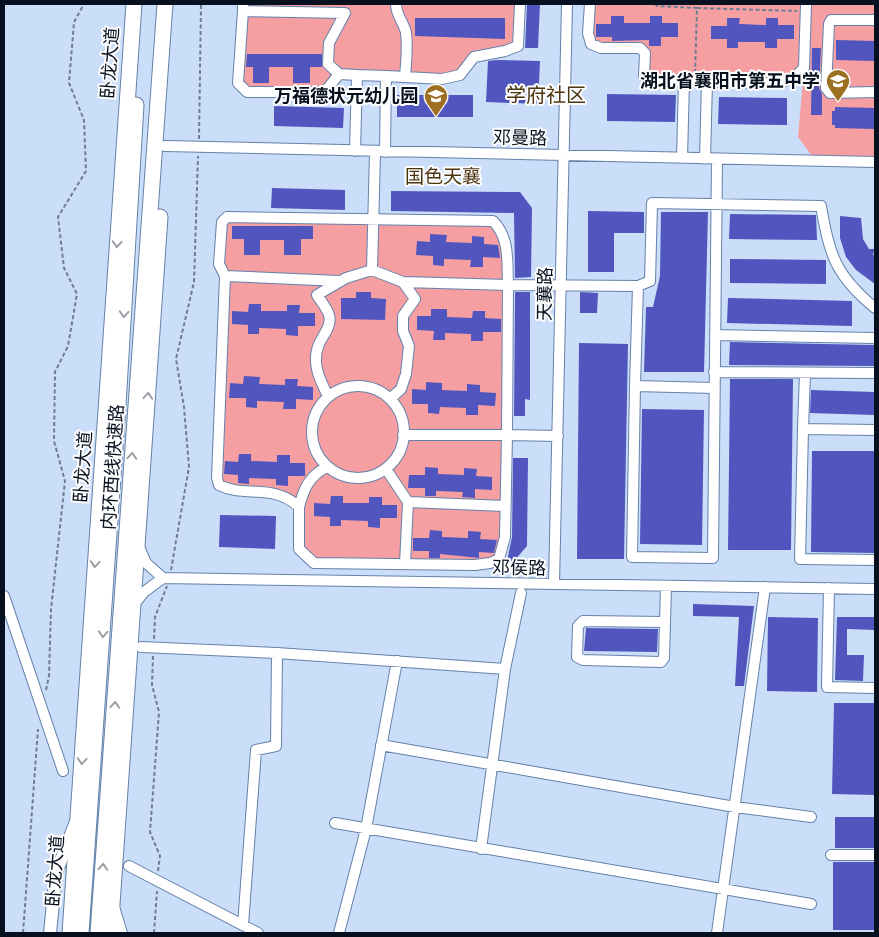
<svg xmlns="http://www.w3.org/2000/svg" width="879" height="937" font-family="Signika,'Noto Sans SC',sans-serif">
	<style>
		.green { fill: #f69fa3 }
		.building { fill: #5056be }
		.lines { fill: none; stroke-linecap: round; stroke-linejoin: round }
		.minor-casing { stroke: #6481aa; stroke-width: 12 }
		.major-casing { stroke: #6481aa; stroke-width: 14 }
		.highway-casing { stroke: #6481aa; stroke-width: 17 }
		.path { stroke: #6e7d92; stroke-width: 2; stroke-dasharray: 4 2.5; stroke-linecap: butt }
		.minor { stroke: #fff; stroke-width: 10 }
		.major { stroke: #fff; stroke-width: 12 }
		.highway { stroke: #fff; stroke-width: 15 }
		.oneway { stroke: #9b9fa5 }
		.labels { text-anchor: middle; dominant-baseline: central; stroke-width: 4; stroke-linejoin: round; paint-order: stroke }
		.street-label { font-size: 18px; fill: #06101f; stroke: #fdfdfd }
		.poi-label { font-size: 18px; font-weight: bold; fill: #06101f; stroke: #fdfdfd; text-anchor: end }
		.neighbourhood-label { font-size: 19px; fill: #4c3611; stroke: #fdfdfd }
		.quarter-label { font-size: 20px; fill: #4c3611; stroke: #fdfdfd }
	</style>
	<rect width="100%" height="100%" fill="#cbdef9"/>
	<path class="green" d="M243,4h277l-2,42 -44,11 -15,18 -120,-1 -14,18h-78l-9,-9z
		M589,4h286v153l-63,-1 -14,-19 6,-68 -24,14 -130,-2 -5,-28 -54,-9z
		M493,221l9,9 5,205 -8,124 -9,4h-176l-15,-14v-42l-9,-8 -71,-14 6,-208 -6,-13 3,-42z"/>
	<path class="building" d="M527,4h13l-2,44h-13z
		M611,16h13v7h26v-7h12v7h16v14h-17v9h-12v-6l-37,1v-4h-16v-13h15z
		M415,18h90v21l-90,-3z
		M727,18h13l-1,6 27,1v-7h12v7h16v14h-17v9h-12v-6h-27v6h-11v-9h-16v-13h16z
		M836,40l39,1v20l-39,-1z
		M812,48h9l-2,40 3,6v21h-11z
		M247,54h75v13h-12v16h-17v-16h-24v16h-16v-16h-7z
		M497,60l43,1 -2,43 -52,-2 2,-41z
		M607,94l69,1 -1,27 -68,-1z
		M397,95h76v22h-76z
		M719,97l68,1v27l-69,-1z
		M274,106l70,2 -1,20 -69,-2z
		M835,107l40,1v21l-40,-1v-3h-3v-14h3z
		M272,188l73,2v20l-74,-2z
		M391,191l129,1 12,16 -1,69 -16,1 -1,-65 -123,-2z
		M588,211l56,1v21h-30v39h-26z
		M661,212h47l-4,160h-60l2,-65h7l7,-31z
		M730,214l86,1 1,25 -88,-1z
		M840,216l21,2 2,21 6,10h6l-2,5 2,4v26l-19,-14 -10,-13 -6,-19z
		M232,226h81v13h-12v16h-17v-15h-24v15h-16v-16h-12z
		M430,234l17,1 -1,7 26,1v-7l12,1v7l14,1 2,13 -17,-1v10h-13l1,-7 -27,-1v7l-11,-1v-9l-17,-1 1,-14 13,1z
		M730,259l96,1v24l-96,-1z
		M356,292h15v6l15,1 -1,21 -44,-1v-21h15z
		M515,292h15v108l-5,-1v17h-11z
		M580,292l18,1 -1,20h-17z
		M728,298l124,3v25l-125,-3z
		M249,304h12v7h26v-6h13l-1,8h16v13h-17v10l-12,-1v-6l-27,-1v6h-11v-9l-16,-1v-13l16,1z
		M431,309h16v8l25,1 1,-7h12v7l16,1v13h-18v9h-12v-7l-26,-1v7h-12l1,-9 -17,-1v-14h14z
		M730,342l145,3v21l-146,-1z
		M579,343l49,1 -4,215h-47z
		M244,376l16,1 -1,7 26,1v-6h13l-1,7 16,1v13l-17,-1v10h-13l1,-7 -27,-1v7l-11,-1v-9h-17l1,-15 13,1z
		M730,379h63l-2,171h-63z
		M426,382l16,1v7l25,1v-7l13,1v7l16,1 -1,13 -17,-1v10h-12v-7l-26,-1 -1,7 -11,-1v-9h-16v-15l14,1z
		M811,390l64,2v23l-65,-2z
		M642,409l62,1 -2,135 -62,-1z
		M812,451h63v102l-64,-1z
		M239,454h12v7l26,1v-7h13v8h15v13h-17v10l-12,-1v-6l-27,-1v6l-11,-1v-8l-14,-1 1,-13 13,1z
		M513,458h15l-1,88 -13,15h-7l5,-24z
		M425,467l13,1v6l26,1v-7l13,1 -1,7 16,1v13l-17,-1v9l-13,-1 1,-5 -27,-1v5h-11v-8h-17l1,-13h16z
		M331,496h12v7h26v-6h13v8h15v13h-17v10l-12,-1v-6l-27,-1v6h-11v-9l-16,-1v-13l16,1z
		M220,515l56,1 -1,33 -56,-2z
		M430,530l12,1v6l26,1v-7l13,1 -1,7 17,1 -3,13 -15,-1v6l-39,-4v4h-11v-7h-16v-13h16z
		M693,604l61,2 -10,80h-9l4,-69 -46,-1z
		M768,617l50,1 -1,74 -50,-1z
		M837,617h38v13l-28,-1v26h17l-1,26 -28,-1z
		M586,628l72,1 -1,23 -73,-1z
		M834,703h41v92l-43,-1z
		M835,817h40v31h-40z
		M833,862h42v68h-42z"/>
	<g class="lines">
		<g class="minor-casing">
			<path id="minor" d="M243,4v7l102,2 -16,30 -1,21 11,10 18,1
				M396,4c0,12 8,18 10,29 2,14 0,30 -1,44
				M590,4l-2,29 3,11 10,4h39l5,5 -1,23 6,5 130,2 15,-6 9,-9 2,-64
				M243,11l-5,72 9,9h78l14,-18
				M875,20h-44l-2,4 -3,64 4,5 45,-1
				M386,76l56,3 18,-4 14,-18 31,-6 13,-5 2,-42
				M165,146l710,16
				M355,151l2,-76 29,1 -1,76
				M682,158l2,-77
				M705,159l2,-78
				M372,270l31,12 12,17 -12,17v15l6,15 -3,28 -5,15 -11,10
				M225,276l-6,-12 3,-42 5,-5 266,4c17,17 14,41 15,64l130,1 -3,100
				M340,281l-115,-5 -8,202 2,7c25,13 55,-2 80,22v42l15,14 161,2 15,-2 9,-4 6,-22 2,-102h-104
				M403,282l105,3 -1,150 51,1
				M638,286l12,-5 2,-78 169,3c8,49 15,70 54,102
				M715,335l160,3
				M714,372l161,1
				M805,373l-2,56 72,1
				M312 432a46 46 0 1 1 92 0a46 46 0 1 1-92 0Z
				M714,388l-79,-2 -3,171 81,1 4,-399
				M328,396c-8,-16 -17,-33 -9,-52 4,-9 13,-18 10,-29 -2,-7 -9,-15 -12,-20l29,-17 26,-8 3,-118
				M803,429l-3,130 75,1
				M386,469l22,33 -3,62
				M408,502l97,4
				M299,507c5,-19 10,-31 28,-40
				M163,578l712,11
				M554,584l13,-580
				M829,588l-2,99 48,1
				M4,596l59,175
				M133,606l11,-14 19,-14 -17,-15 -7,-16
				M665,622l-82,-1 -5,5 -1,31 6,3 78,2 3,-4 2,-72
				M141,647l136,6 228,16 -24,180
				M505,669l16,-76
				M381,745l354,62 76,10
				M335,823l476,81
				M831,855h44
				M129,866l129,67
				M243,925l13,-175 20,-4 1,-93
				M339,933l27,-104 31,-168
				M717,933l48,-346"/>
		</g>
		<g class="major-casing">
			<path id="major" d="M113,907l8,26
				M50,933l6,-60 19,-49"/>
		</g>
		<g class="highway-casing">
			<path id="highway" d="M70,933l64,-929
				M81,933l37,-528 18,-300
				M98,933l67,-929
				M110,933l50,-716"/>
		</g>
		<path class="path" d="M655,4l2,2 40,2 -2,66
			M697,8l100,3
			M199,139l2,-135
			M171,570l18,-103 -5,-60 -8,-48 18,-77 4,-126
			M154,639l1,-22 12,-31
			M153,656l-1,29 7,27 -9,120 10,24 -2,15
			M46,690l3,-14 2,-67 14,-128 -11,-40 1,-69 13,-26 9,-52 -13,-26 -6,-51 28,-46 -2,-51 -15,-37 5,-61 10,-18
			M23,933l15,-204
			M154,933l3,-42"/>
		<use href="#minor" class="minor"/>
		<use href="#major" class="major"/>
		<use href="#highway" class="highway"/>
	</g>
	<defs><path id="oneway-chevron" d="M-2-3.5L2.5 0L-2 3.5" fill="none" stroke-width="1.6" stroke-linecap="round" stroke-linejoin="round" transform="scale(1.25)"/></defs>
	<g class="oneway">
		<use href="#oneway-chevron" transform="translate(117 244) rotate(94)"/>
		<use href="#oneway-chevron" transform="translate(124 314) rotate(94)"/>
		<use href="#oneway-chevron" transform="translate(148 396) rotate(-86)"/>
		<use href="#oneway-chevron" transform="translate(132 456) rotate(-86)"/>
		<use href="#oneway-chevron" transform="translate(95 564) rotate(94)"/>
		<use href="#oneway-chevron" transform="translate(103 634) rotate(94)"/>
		<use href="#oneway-chevron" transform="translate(115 705) rotate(-86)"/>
		<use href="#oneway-chevron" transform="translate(82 761) rotate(94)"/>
		<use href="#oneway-chevron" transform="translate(103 867) rotate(-86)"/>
	</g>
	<defs>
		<g id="school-pin" transform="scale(1.25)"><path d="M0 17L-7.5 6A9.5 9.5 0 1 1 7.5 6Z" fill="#9d6f20" stroke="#fdfdfd"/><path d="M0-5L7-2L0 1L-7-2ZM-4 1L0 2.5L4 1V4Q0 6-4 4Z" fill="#fff"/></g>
	</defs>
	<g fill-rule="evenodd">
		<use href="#school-pin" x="838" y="81"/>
		<use href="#school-pin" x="436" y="96"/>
	</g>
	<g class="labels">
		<g class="street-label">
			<text transform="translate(110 63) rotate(-86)">卧龙大道</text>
			<text transform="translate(520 138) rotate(1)">邓曼路</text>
			<text transform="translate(545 294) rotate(-89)">天襄路</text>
			<text transform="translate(83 467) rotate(-86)">卧龙大道</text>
			<text transform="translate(113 467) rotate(-86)">内环西线快速路</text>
			<text transform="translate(519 568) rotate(1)">邓侯路</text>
			<text transform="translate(55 871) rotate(-86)">卧龙大道</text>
		</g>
		<g class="poi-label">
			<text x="820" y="81">湖北省襄阳市第五中学</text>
			<text x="418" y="96">万福德状元幼儿园</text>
		</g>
		<g class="neighbourhood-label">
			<text x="443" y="177">国色天襄</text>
		</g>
		<g class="quarter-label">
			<text x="546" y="95">学府社区</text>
		</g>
	</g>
	<rect width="879" height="937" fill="none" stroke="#06101f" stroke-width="10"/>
</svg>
